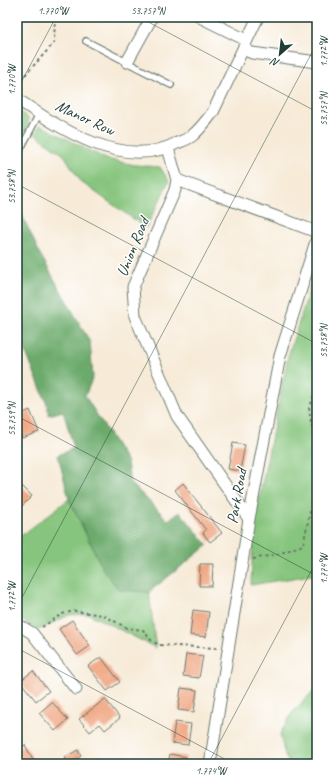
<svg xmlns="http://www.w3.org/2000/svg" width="334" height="781" font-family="Caveat,sans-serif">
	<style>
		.green { fill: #86c57d; stroke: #528158 }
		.forest { fill: #6caa6c; stroke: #467450 }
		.building { fill: #efa37e }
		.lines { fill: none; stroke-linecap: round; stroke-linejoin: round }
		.service-casing { stroke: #6b7a6d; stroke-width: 8 }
		.minor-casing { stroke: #6b7a6d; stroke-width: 13 }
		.path { stroke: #6b7a6d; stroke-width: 2; stroke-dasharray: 3 3; stroke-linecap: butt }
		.service { stroke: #fff; stroke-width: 5.5 }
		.minor { stroke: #fff; stroke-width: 11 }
		.ticks { fill: none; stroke: #1f3d34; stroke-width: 1; stroke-opacity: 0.45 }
		.labels { text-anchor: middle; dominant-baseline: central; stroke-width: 3; stroke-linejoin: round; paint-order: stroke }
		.street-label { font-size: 16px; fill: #1f3d34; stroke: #fff }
		.neatline { fill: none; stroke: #1f3d34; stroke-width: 1.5 }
		.ticks-label { font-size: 10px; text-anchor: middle; fill: #1f3d34 }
	</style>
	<rect width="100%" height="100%" fill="#fff"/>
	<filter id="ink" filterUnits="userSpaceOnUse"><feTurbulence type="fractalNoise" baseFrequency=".025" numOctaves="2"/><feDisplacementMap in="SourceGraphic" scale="8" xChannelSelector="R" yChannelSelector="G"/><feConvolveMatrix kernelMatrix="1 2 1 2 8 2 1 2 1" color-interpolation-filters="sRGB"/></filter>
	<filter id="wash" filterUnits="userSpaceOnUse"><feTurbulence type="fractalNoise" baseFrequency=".012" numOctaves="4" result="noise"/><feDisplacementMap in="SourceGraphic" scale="16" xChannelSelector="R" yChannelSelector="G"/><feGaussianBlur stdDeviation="0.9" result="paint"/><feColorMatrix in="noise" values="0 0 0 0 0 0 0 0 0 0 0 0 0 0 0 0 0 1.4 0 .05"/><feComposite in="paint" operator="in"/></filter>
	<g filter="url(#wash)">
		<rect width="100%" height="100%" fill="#f7ebd8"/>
		<path class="green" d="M17,109l12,10 -2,9 -10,16z
			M40,125l66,34 29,6 25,2 9,14 -23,47 -65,-46 -17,-27 -29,-21z
			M317,266v308l-66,11 3,-61 34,-168z
			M69,499l35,72 15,19 30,2 7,56 -67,-34 -20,1 -31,15 -14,-9 -7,-1v-81z
			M317,687v77h-27l-5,-8 -5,-22 12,-21z"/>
		<path class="forest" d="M17,204l23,50 50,88 3,35 -8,19 42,66 3,20 38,38 12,-8 28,33 -59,47 -30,-2 -15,-19 -35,-72 -11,-44 16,-7 -11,-37 -14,4 -2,-11 -30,-73z"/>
		<g id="blocks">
			<path class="building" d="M17,382l7,20 -7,3z
				M30,410l9,22 -17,6 -5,-13v-9z
				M233,443l12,2 -5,26 -12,-2z
				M17,481l15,15 -15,15z
				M183,483l39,50 -12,9 -7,-9 3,-3 -31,-40z
				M200,564h13l-1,22h-13z
				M193,610l16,2 -3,25 -16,-2z
				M72,620l18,26 -13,9 -18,-26z
				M186,654l17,2 -4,22 -16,-2z
				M101,657l19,25 -13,9 -19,-25z
				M33,671l16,20 -13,10 -16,-20z
				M181,688l16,2 -3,22 -16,-2z
				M105,699l15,19 -15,12 -5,-6 -10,8 -11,-13z
				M52,702l16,18 -13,11 -16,-18z
				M175,722l16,2 -3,21 -16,-2z
				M25,745l10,19h-18v-15z
				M78,750l3,6 -13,8 -3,-7z
				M170,754l16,3 -2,7h-16z"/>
		</g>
	</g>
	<g filter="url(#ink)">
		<use href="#blocks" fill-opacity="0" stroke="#6b7a6d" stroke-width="1"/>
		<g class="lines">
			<g class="service-casing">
				<path id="service" d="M86,41l85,44
					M17,156l22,-42"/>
			</g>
			<g class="minor-casing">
				<path id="minor" d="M200,17l46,23
					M243,49l9,4 65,9
					M127,62l25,-45
					M17,99c44,30 106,72 160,44 5,-2 12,-4 16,-8 8,-7 14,-15 20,-23l45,-95
					M168,148l9,32 -2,10 -42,97 2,29 42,100 72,103
					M177,180l140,52
					M17,624l15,9 44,56
					M210,764l39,-245 31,-163 37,-118"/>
			</g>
			<path class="path" d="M17,84l37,-41 1,-26
				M317,391l-2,2 -6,16 2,12 6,24
				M314,494l3,-18
				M253,559l25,-5 25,-9 11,-51h3
				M42,627l20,-13 12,-3 29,4 24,13 16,2 9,11 7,4 58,3"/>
			<use href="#service" class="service"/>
			<use href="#minor" class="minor"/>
		</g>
	</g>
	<path class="ticks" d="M139,17l178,95M17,90l39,-73M17,184l300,160M17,416l300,160M17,607l300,-564M17,648l217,116M208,764l109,-204"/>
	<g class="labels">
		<g class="street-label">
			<text transform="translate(85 118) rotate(25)">Manor Row</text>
			<text transform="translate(133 247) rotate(-68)">Union Road</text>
			<text transform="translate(237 496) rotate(-80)">Park Road</text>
		</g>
	</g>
	<rect width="334" height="781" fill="none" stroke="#fff" stroke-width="44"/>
	<g transform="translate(280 54) rotate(208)" stroke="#ffffff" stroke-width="3" paint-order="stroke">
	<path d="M0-3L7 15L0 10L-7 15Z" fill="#1f3d34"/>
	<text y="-6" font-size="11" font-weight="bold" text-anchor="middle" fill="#1f3d34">N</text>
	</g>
	<rect x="22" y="22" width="290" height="737" class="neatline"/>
	<g class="ticks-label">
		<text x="53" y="14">1.770°W</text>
		<text x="148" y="14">53.757°N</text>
		<text transform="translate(323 52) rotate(-90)" y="4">1.772°W</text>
		<text transform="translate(11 80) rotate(-90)" y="4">1.770°W</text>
		<text transform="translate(323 109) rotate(-90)" y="4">53.757°N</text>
		<text transform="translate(11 187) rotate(-90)" y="4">53.758°N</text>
		<text transform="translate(323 341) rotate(-90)" y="4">53.758°N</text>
		<text transform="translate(11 419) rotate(-90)" y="4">53.759°N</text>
		<text transform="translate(323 569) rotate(-90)" y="4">1.774°W</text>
		<text transform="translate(11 597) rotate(-90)" y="4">1.772°W</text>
		<text x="211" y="774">1.774°W</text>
	</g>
</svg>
